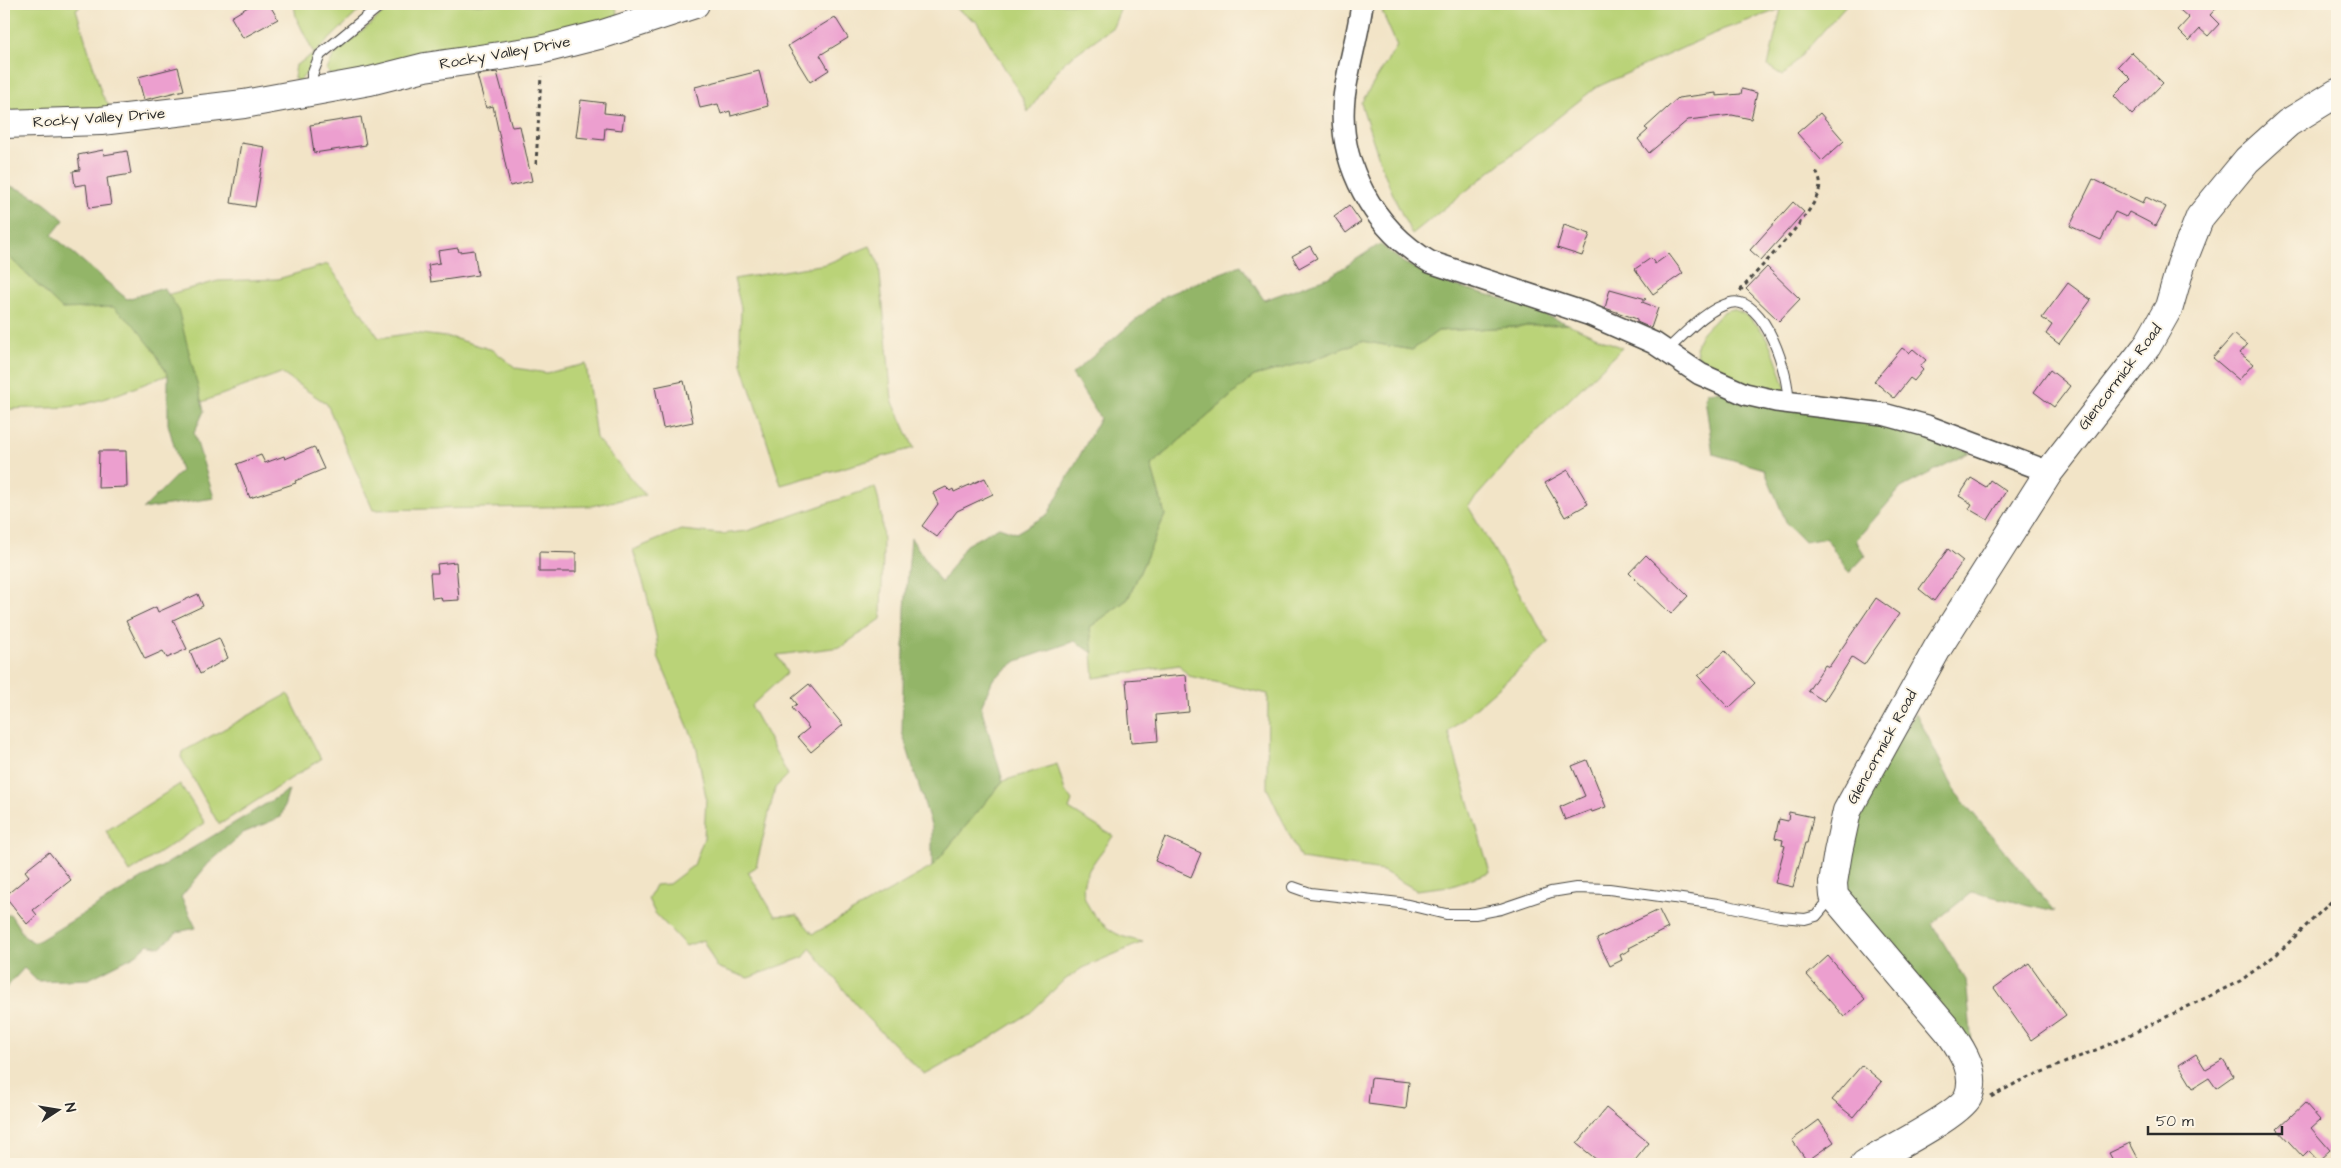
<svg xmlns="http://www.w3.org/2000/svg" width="2341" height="1168" font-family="'Architects Daughter',sans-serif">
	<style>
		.green { fill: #bad378; stroke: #727f52 }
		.forest { fill: #93b568; stroke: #5f704a }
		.building { fill: #ec9fcf }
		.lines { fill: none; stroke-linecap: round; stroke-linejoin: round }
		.lane-casing { stroke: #494742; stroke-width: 12 }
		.street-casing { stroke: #494742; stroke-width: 24 }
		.secondary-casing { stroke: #494742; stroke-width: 30 }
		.path { stroke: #494742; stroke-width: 3; stroke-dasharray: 4 4; stroke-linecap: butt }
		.lane { stroke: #fff; stroke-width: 10 }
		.street { stroke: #fff; stroke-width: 21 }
		.secondary { stroke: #fff; stroke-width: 28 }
		.labels { text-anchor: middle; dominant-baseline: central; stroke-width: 4; stroke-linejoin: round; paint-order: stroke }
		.street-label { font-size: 15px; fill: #2b2b2b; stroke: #fcf5e5 }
	</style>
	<rect width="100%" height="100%" fill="#fcf5e5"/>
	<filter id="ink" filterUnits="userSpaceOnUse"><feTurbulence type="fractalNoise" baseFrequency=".02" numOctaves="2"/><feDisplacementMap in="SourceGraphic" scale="10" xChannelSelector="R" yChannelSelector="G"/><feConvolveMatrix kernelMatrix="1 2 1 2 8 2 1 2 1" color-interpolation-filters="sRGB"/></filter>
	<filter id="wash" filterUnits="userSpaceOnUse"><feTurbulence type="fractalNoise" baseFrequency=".0096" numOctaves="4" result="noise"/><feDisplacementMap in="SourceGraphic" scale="20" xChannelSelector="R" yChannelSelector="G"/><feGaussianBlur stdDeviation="1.12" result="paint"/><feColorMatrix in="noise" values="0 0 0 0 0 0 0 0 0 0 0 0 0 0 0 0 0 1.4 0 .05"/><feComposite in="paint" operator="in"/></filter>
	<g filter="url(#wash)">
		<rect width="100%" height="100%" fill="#f2e4c7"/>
		<path class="green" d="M4,4h80l-8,5 26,86 11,16 -109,3z
			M294,4h69l1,2 -50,48 -6,17 -9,11 -5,-4 2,-13 18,-11 -18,-37z
			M394,4h221l4,14 -53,13 -66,10 -147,37h-21l-5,-8 6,-14z
			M952,4h170v1l-9,22 -50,36 -35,49 -5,-13 -46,-77 -22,-14z
			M1382,4h465l-64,72 -15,-10 13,-57 -57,20 -129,59 -183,146c-23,-42 -37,-86 -51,-131l36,-57 -14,-32z
			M870,246l9,18 13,136 22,48 -133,37 -39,-121 -2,-25 1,-31 -7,-29 92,-15z
			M4,252l58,57 104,-14 52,-14 60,-2 50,-15 51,74 34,-5 40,5 40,12 23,18 30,5 40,-9 10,74 49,57 -54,11 -218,4 -46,-106 -46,-31 -101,37 -12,-35c-28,10 -75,31 -103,32 -21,2 -40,0 -61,3z
			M1733,309c36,13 43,51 54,84l-13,1 -66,-25c-20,-21 -12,-31 5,-47 6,-7 10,-12 20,-13z
			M1568,324l54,24 -100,98 -54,60 81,137 -101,89 42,140 -41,14 -33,4 -33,-19 -82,-12 -34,-71 1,-94 -79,-18 -10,-11 -85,13 -4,-51 38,-28 37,-84 -14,-50 103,-89 55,-15 53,-20 50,9 26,-19z
			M875,487c13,41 6,90 6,132l-40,28 -64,8 10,18 -36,33 37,69 -13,13 -19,79 -8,5 27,44 22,-1 16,19 119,-67 71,-86 54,-17 8,27 7,10 -3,8 44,27c-7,11 -27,33 -29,46 -5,20 16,43 33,52 8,4 18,6 26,8l-61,26 -20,14 -32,31 -41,26 -64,36 -58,-57 -57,-70 -6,9 -56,21 -31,-11 -14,-27 -17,6 -31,-33 -7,-14 7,-14 14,-1 25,-19 10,-27 2,-41 -10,-52 -38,-88 -1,-17 -11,-49 -13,-41 48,-20 40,4 26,-3z
			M288,694l33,65 -99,64h-4l-37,-66 1,-5z
			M180,784l25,39 -75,49 -24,-41z"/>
		<path class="forest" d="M4,185c24,4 42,18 60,35l-12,15 75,64 37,-11 14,21 26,102 -10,22 20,65 -71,11 38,-38 -13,-47v-49l-15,-26 -19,-24 -21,-18 -51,2 -58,-57z
			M1380,244l24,19 38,19 69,19 57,23 -130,7 -26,19 -50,-9 -52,20 -56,15 -103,89 14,50 -37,84 -38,28 3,26 -18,-12 -58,20 -24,18 -12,28 22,74 -71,86v-39l-30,-96 3,-124 6,-70 30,45 25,-38 33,-18 17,6 32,-19 52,-96 -28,-44 92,-78 77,-31 23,35 65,-23z
			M1716,391l165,30 89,31 -69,36 -45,52 9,16 -16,17 -23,-35 -22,4 -17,-18 -23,-55 -51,-15 -8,-56 3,-6z
			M1916,713l40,80 99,118 -83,-19 -40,32 34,56 6,64 -116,-134 -8,-20 -3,-22 8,-33 18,-53z
			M289,790l-8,27 -38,16 -35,31 -27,33 15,31 -19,4 -17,15 -12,-3 -12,11 -47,24 -52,2 -13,-13 -20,22v-73l6,-3 15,23 10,6z"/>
		<g id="blocks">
			<path class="building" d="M253,4h16l9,15 -35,19 -12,-21z
				M2173,4h47l-10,11 9,9 -11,12 -8,-7 -11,12 -11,-11 11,-12z
				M835,17l13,21 -28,17 9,15 -19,12 -22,-36z
				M2131,52l32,31 -31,32 -18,-19 17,-17 -13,-13z
				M178,67l6,23 -40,10 -6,-23z
				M759,71l9,35 -37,10 -1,-5 -9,3 -3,-10 -18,4 -5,-21z
				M497,72l15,55 8,-1 12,55 -22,5 -17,-80 -7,2 -9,-33z
				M1742,89l15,4 -6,26 -19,-4 -44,5 -39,33 -11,-14 10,-9 -3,-2 33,-30 38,-5v3l25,-2z
				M581,100l24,3 -1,10 20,2 -2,15 -17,-2 -1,12 -28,-3z
				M1820,113l24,28 -22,20 -25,-28z
				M361,117l5,28 -52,8 -4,-28z
				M241,143l24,4 -10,60 -24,-4z
				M103,150l1,5 23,-4 4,23 -24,4 4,27 -22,3 -3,-24 -11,2 -2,-15 7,-1 -2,-15z
				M2093,179l50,24 3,-6 20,10 -10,19 -27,-14 -3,5 -11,-5 -14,28 -31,-14z
				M1793,202l11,10 -43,48 -11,-10z
				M1349,205l12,17 -15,11 -12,-17z
				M1564,225l26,9 -8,22 -25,-8z
				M1310,246l7,12 -18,10 -7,-12z
				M458,248l1,4 15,-2 4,25 -47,7 -3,-17 12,-2 -2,-12z
				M1669,254l14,19 -30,21 -18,-25 16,-11 4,6z
				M1767,267l33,32 -21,22 -33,-32z
				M2068,283l23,17 -32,44 -13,-10 6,-9 -10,-7z
				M1610,289l36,10 -4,3 16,6 -7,20 -14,-6v-3l-32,-11z
				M2234,334l13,11 -7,8 13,11 -14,16 -26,-22z
				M1902,348l7,5 4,-4 13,11 -6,7 3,3 -9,11 -4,-3 -16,20 -20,-17z
				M2050,370l20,16 -16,21 -20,-15z
				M684,381l9,41 -30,6 -8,-41z
				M314,447l10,22 -29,12 1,2 -46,15 -13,-34 24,-9 4,8 19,-7 1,3z
				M99,451h27l1,36 -29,1z
				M1568,470l20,34 -23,13 -20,-34z
				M985,478l8,16 -36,17 -20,26 -15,-11 16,-22 -5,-11 13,-6 4,4 3,-2 1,3z
				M1971,478l15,9 4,-7 16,11 -18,29 -19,-11 3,-5 -13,-8z
				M1948,549l15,12 -29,40 -15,-12z
				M539,552l37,1v19h-37z
				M1646,555l42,41 -17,18 -42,-41z
				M456,562l3,38 -17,1 -1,-4 -9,1 -2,-25h8l-1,-9z
				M198,594l5,12 -30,14 14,29 -20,9 -4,-7 -18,8 -19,-38 30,-14 2,5z
				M1876,598l23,16 -35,51 -12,-8 -28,44 -16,-10 17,-26 4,2z
				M219,638l9,20 -28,16 -10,-23z
				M1725,651l30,32 -26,25 -31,-32z
				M1186,675l3,37 -33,3 2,26 -27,2 -5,-63z
				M809,684l34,41 -32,27 -13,-15 11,-9 -17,-20 5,-4 -5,-6z
				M1587,760l19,47 -14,5 -1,-2 -26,10 -5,-13 25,-11 -13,-30z
				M1789,812l24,5 -6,26h-2l-12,44 -18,-4 10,-37 -3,-1 1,-5 -8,-2 4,-19 9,2z
				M1165,837l36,16 -10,24 -36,-16z
				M49,852l22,28 -38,30 4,5 -10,9 -22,-28 24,-20 -4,-5z
				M1659,910l9,18 -39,20 1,2 -10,5 2,5 -12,6 -13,-27z
				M1828,956l37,43 -21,18 -37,-42z
				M2029,963l37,52 -35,25 -37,-52z
				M2196,1054l10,16 17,-10 10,16 -17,12 -7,-10 -16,10 -14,-23z
				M1862,1065l20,17 -29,35 -21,-17z
				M1371,1078l38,4 -3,27 -38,-5z
				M2305,1103l15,17 -9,8 19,22 -12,11 -9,-10 -6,6 -26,-28z
				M1606,1108l43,35 -17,21h-30l-25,-20z
				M1819,1120l15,22 -27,19 -15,-21z
				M2130,1143l11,21h-26l-6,-11z"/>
		</g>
	</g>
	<g filter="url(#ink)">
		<use href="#blocks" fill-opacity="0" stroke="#494742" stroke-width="1"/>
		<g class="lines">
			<g class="lane-casing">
				<path id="lane" d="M312,90v-15l8,-20 62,-51
					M1666,351c18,-16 40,-42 64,-48 35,-9 60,74 58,99
					M1293,887l17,6 90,10 46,11h29l26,-5 50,-17 25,-4 33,1 109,15 62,13 25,2 11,-3 17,-20"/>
			</g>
			<g class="street-casing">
				<path id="street" d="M1362,4c-4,32 -14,62 -18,94 -7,66 30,131 86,164l158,52 66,29 46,31 45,20 31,7 107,13 44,12 122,46"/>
			</g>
			<g class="secondary-casing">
				<path id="secondary" d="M4,124l97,-3 143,-17 126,-23 55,-14 115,-17 63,-16 92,-30
					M1865,1164c21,-12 94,-49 103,-67 10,-23 -6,-47 -18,-64l-116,-137 -1,-13 5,-31 9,-41 90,-162 112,-177 98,-126 22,-39 12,-42 19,-48 47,-57 41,-37 49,-30"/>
			</g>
			<path class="path" d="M536,164l5,-88
				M1740,291c19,-24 77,-78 80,-105 1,-5 -2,-10 -4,-15
				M1991,1097l27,-15 97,-40 125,-61 37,-27 60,-58"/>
			<use href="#lane" class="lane"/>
			<use href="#street" class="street"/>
			<use href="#secondary" class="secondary"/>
		</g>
	</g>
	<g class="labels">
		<g class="street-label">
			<text transform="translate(505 53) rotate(-10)">Rocky Valley Drive</text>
			<text transform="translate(99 118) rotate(-4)">Rocky Valley Drive</text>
			<text transform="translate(2120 377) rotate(-53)">Glencormick Road</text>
			<text transform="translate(1882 747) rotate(-61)">Glencormick Road</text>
		</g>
	</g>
	<rect width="2341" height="1168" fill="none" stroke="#fcf5e5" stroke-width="20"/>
	<g transform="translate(58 1110) rotate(78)" stroke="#fcf5e5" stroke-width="4" paint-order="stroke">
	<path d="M0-4L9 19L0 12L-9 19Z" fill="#2b2b2b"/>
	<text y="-8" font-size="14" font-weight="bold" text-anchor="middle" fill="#2b2b2b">N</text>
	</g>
	<path d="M2148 1126v8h134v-8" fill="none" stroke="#2b2b2b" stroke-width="2.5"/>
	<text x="2156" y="1126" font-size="15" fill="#2b2b2b" stroke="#fcf5e5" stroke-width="4" paint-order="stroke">50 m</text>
</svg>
